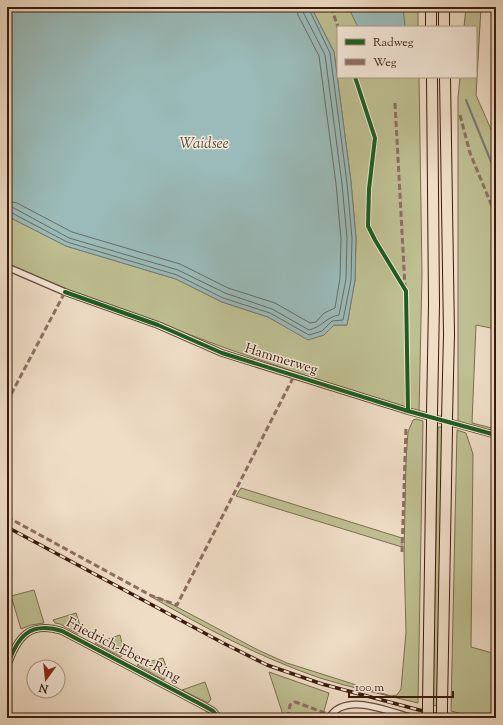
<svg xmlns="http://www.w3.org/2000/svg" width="503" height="725" font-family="'Sorts Mill Goudy',serif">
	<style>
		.green { fill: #bebf92; stroke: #7c6d4e }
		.water { fill: #9abbb9; stroke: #747b73 }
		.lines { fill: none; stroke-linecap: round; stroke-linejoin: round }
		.shore { stroke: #6a6b62; stroke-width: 1 }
		.stream { stroke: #747b73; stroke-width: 2 }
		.street-casing { stroke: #684c3a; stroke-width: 8 }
		.highway-casing { stroke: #3b1b0b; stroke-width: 12 }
		.street { stroke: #f5e9da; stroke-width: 5.5 }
		.highway { stroke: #efddc6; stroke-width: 10 }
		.rail-casing { stroke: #3b1b0b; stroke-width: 3.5 }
		.rail { stroke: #f5e9da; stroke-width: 2; stroke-dasharray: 6; stroke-linecap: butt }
		.highway-bridge-casing { stroke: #3b1b0b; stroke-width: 12; stroke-linecap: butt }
		.highway-bridge { stroke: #efddc6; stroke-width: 10 }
		.quiet { stroke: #8d6e63; stroke-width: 3; stroke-dasharray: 6 3; stroke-linecap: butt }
		.cycleway-casing { stroke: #f5e9da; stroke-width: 6 }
		.cycleway { stroke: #1b5e20; stroke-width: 4 }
		.labels { text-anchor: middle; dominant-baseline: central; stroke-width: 3; stroke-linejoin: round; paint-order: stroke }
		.street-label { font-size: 14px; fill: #3b1b0b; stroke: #f5e9da }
		.water-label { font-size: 15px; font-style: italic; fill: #584b3f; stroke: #f5e9da }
	</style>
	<rect width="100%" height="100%" fill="#efddc6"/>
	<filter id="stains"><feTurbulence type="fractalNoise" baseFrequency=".005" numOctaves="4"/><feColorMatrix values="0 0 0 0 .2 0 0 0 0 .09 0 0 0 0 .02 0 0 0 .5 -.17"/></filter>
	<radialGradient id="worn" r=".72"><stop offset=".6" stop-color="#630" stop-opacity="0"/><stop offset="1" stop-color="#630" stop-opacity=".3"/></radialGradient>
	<path class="green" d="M311,7h107v20h-80v50h81l3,197 -3,138 -22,-5 -166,-57 -160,-59 -64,-27v-48l59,30 110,33 46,23 46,15 40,22 16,-4 10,-10h13l8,-45 1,-42 -5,-56 -17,-130z
		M466,7h15l-5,88 20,46v188l-20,-4 -4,98 24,6v6l-38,-10v-327l2,-21h16v-50h-12z
		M416,419l7,2 -5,282c-32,-8 -66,-15 -98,-25 -59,-20 -117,-51 -170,-82l10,2 98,52 29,13 104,33 6,-1 4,-6 5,-57 -2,-78 2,-94 2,-28 5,-12z
		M438,427h4l-5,279 -4,-1z
		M457,430l9,3 7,21 -2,193 25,7v64h-18l-27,-7z
		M241,488l161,50v9l-166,-51z
		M34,590l10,33 -13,2 -10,4 -10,-33z
		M76,613l5,15 -3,6 -18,-10 -5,-1 -2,-3z
		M120,635l4,16 -3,6 -26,-14z
		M163,658l5,14 -4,8 -27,-15z
		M269,672l60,21 -7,25h-38z
		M205,682l6,17 -3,4 -26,-13z"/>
	<path class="water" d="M7,7h304l23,45 17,130 5,56 -1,42 -8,45h-13l-10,10 -16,5 -40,-23 -46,-15 -46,-23 -110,-33 -59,-30z
		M348,7h55l2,20h-47z"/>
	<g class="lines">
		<path class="shore" d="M7,201l10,2 55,29 108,32 48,24 47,15 35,20 6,-1 8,-9 11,-5 5,-30 1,-39 -5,-55 -17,-128 -21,-41 -1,-8
			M7,207l7,1 55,30 109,32 47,23 47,16 37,21c13,-3 17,-13 30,-15l7,-36 1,-41 -5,-54 -17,-129 -22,-43v-5
			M7,212l5,1 55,29 110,33 46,23 47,15 39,22 13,-4 10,-10 11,-1 8,-40 1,-42 -5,-55 -17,-130 -22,-46"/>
		<path class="stream" d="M466,100l30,74"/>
		<g class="street-casing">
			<path id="street" d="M7,267l58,25 93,33 64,28 186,58 88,24
				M7,667c10,-30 22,-46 55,-36l144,76 7,4 6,7
				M329,718c16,-27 61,-6 84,0"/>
		</g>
		<g class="highway-casing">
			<path id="highway" d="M431,7v20
				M444,7v20
				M432,77l2,227 -2,109
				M445,77l4,257 -2,84
				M428,704l4,-280
				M442,707l5,-278"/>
		</g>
		<use href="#street" class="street"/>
		<use href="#highway" class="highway"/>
		<g class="rail-casing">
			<path id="rail" d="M7,527l216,116 44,22 55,19 127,34"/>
		</g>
		<use href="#rail" class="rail"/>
		<g class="highway-bridge-casing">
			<path id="highway-bridge" d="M432,424v-11
				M447,429v-11
				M428,718v-14
				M442,718v-11"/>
		</g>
		<use href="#highway-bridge" class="highway-bridge"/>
		<path class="quiet" d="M331,7l7,20
			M395,103l10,184
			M460,115l10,38 26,63
			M7,402l58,-110
			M7,517l145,79 25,9 117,-229
			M402,552l4,-124
			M288,718l2,-13 5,-3 36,13"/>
		<g class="cycleway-casing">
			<path id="cycleway" d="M355,77l20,61 -6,51 -1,37 7,14 31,51 2,120
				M65,292l93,33 64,28 186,58 88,24
				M7,667c10,-30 22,-46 55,-36l144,76 7,4 6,7"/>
		</g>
		<use href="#cycleway" class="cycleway"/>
	</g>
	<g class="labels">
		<g class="street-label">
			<text transform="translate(281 360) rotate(17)">Hammerweg</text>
			<text transform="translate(123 651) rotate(27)">Friedrich-Ebert-Ring</text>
		</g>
		<g class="water-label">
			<text x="204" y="144">Waidsee</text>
		</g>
	</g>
	<rect width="503" height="725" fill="none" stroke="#efddc6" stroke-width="24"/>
	<rect x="8" y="8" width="487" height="709" fill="none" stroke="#3b1b0b" stroke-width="2"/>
	<rect x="12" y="12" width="479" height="701" fill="none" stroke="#3b1b0b"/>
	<rect x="337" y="26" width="140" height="52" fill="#f5e9da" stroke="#ab9787"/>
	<rect x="345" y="39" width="20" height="6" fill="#1b5e20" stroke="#ab9787"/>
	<text x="373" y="46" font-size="12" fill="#3b1b0b">Radweg</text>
	<rect x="345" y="59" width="20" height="6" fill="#8d6e63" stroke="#ab9787"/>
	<text x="373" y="66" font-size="12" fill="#3b1b0b">Weg</text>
	<g transform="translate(46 679) rotate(195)"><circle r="19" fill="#f5e9da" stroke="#ab9787"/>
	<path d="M0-3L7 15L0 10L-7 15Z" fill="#8f2418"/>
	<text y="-6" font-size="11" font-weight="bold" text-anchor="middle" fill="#3b1b0b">N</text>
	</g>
	<path d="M349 691v6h104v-6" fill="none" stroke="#3b1b0b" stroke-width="2"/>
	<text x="355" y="691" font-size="12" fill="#3b1b0b" stroke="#f5e9da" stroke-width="3" paint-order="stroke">100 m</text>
	<rect width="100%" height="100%" filter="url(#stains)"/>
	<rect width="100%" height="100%" fill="url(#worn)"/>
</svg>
